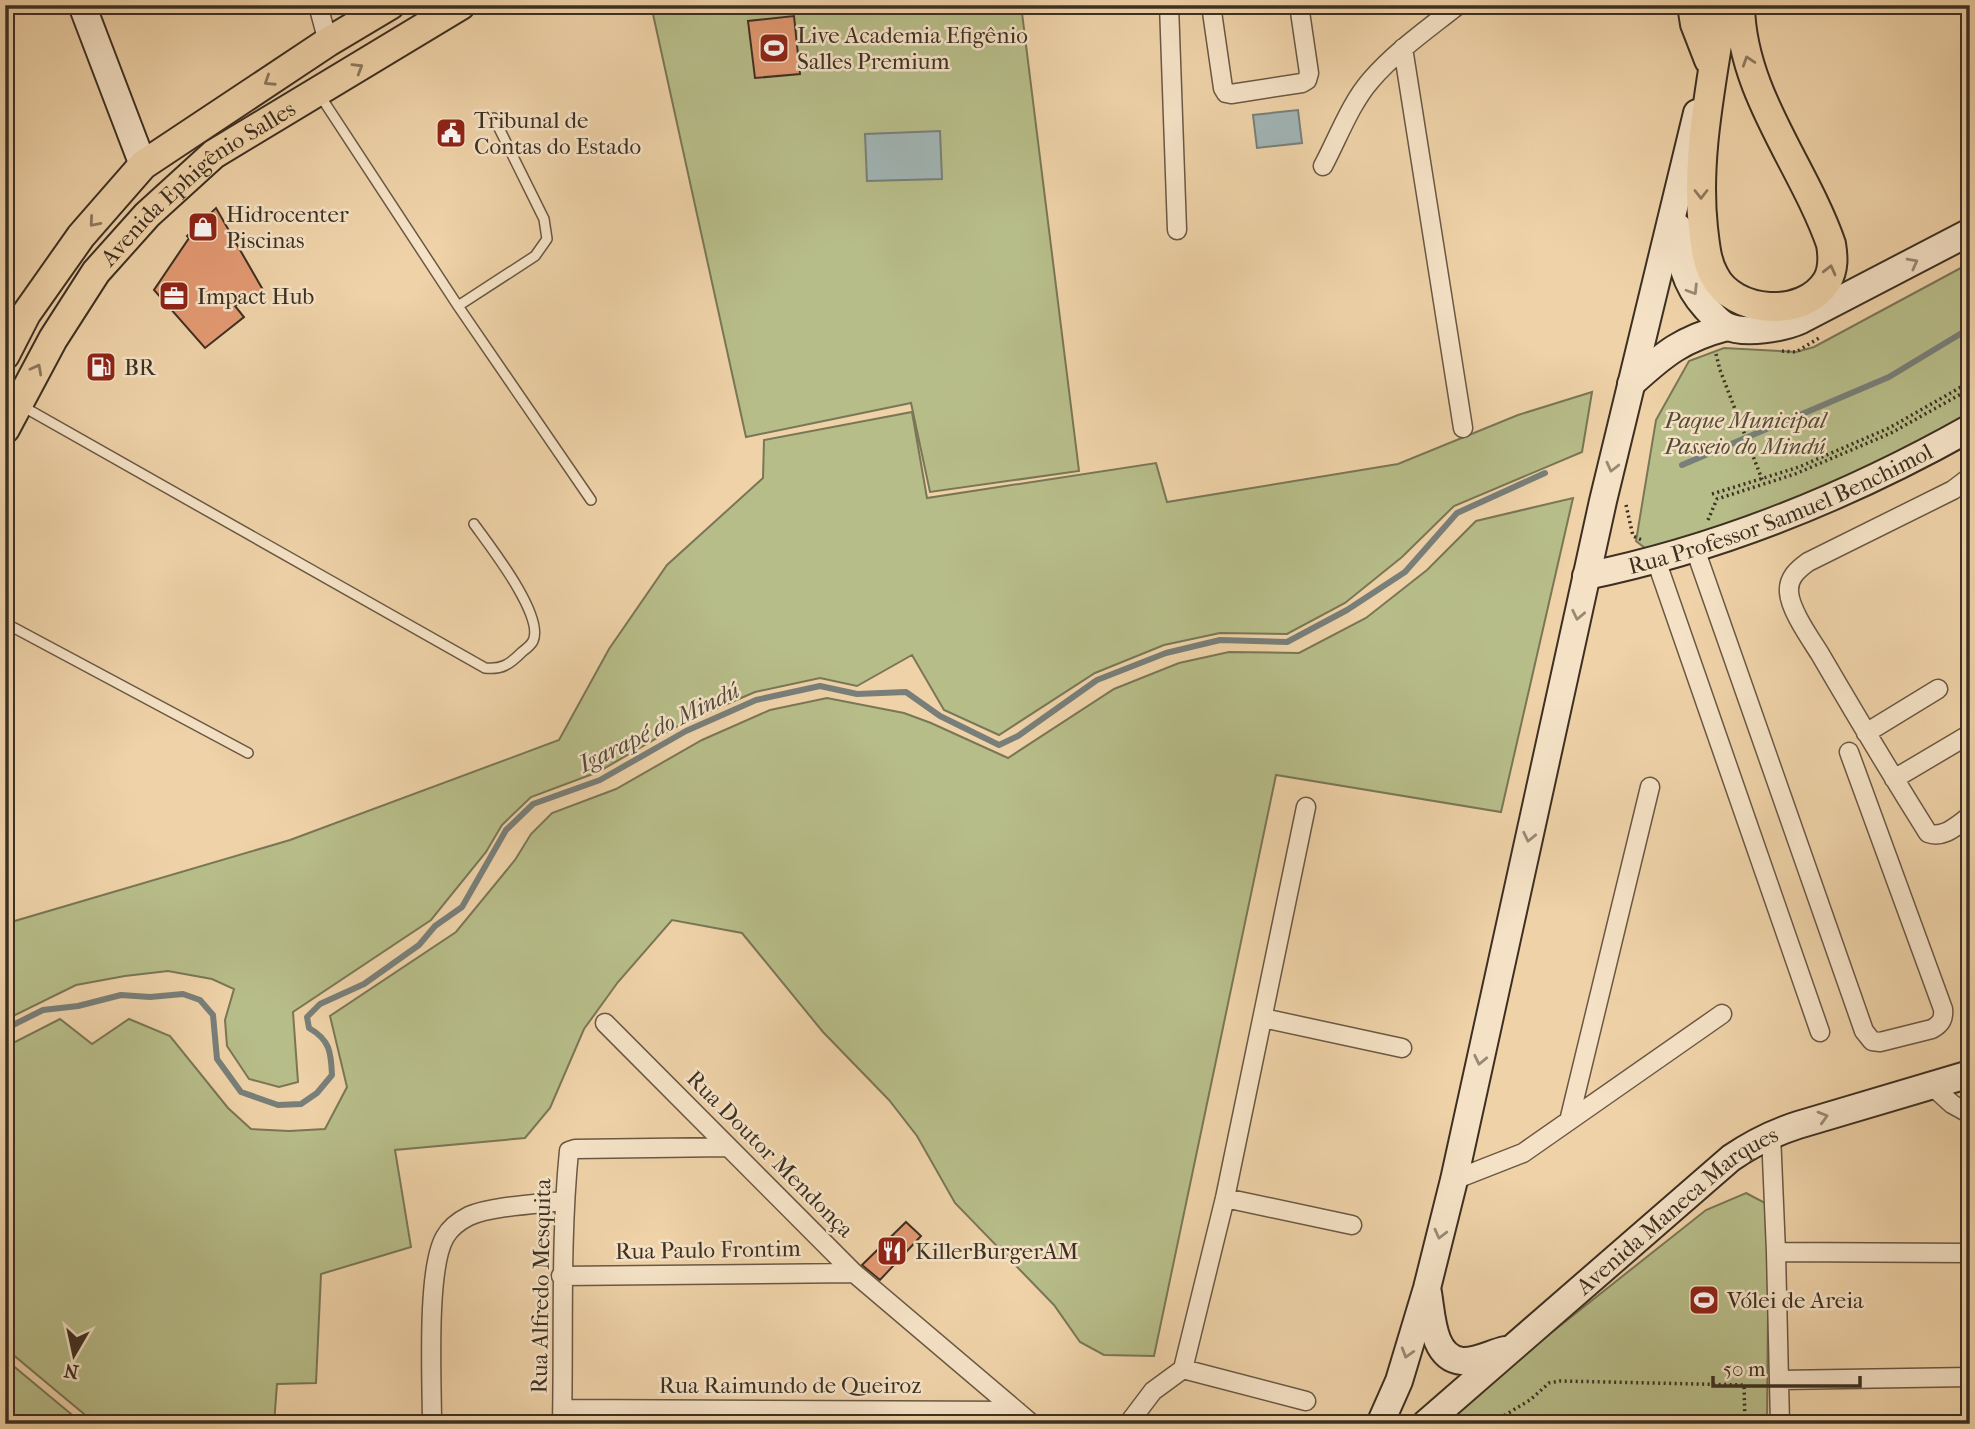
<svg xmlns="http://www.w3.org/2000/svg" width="1975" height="1429" font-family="'IM FELL French Canon',serif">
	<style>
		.green { fill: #b7bd89; stroke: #7a7656; stroke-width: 2 }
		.water { fill: #a0b4b4; stroke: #787f7a; stroke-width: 2 }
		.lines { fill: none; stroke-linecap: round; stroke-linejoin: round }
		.stream { stroke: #787f7a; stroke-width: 6 }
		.building { fill: #e29972; stroke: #3d3022; stroke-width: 2 }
		.lane-casing { stroke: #6a5844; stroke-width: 12 }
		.street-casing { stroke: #6a5844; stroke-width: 21 }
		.secondary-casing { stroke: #3d3022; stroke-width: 30 }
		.primary-casing { stroke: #3d3022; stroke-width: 32 }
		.path { stroke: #3d3022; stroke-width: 3.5; stroke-dasharray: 2 3.5; stroke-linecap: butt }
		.lane { stroke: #f5e2c6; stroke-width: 9 }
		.street { stroke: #f5e2c6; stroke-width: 18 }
		.secondary { stroke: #f5e2c6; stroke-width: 26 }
		.primary { stroke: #efd2a8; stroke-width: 28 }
		.path-bridge { stroke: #3d3022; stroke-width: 3.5; stroke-dasharray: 2 3.5; stroke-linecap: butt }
		.oneway { stroke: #8d795e }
		.oneway2 { stroke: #998974 }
		.labels { text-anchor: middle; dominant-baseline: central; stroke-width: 5; stroke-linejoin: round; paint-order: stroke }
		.poi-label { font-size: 23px; fill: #3d3022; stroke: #f5e2c6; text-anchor: start }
		.street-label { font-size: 23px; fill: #3d3022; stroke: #f5e2c6 }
		.park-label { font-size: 23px; font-style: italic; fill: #554c37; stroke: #f5e2c6 }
		.water-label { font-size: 24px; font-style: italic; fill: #514a3f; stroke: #f5e2c6 }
	</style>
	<rect width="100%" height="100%" fill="#efd2a8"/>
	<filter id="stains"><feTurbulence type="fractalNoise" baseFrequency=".00286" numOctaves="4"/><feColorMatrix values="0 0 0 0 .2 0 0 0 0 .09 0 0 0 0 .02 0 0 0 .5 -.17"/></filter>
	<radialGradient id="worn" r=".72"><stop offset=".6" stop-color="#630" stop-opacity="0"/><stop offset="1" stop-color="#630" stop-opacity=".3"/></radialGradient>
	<path class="green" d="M651,5h370l58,466 -149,21 -19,-89 -165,34z
		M1970,263v150l-74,43 -87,43 -159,53 -14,-11 20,-121 33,-59 35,-13 72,4 18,-5z
		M1592,392l-10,60 -128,54 -52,51 -57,46 -58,31 -67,-1 -56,12 -69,28 -96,62 -55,-25 -32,-55 -55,31 -37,-8 -65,14 -72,31 -85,49 -67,25 -29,28 -16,27 -55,68 -138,92 5,70 -19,5 -30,-8 -22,-33 -2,-26 9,-31 -22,-10 -44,-8 -43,5 -49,9 -71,35v-94l3,-3 282,-83 269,-100 50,-91 58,-84 96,-87 1,-38 148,-28 15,86 229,-35 11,39 231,-38 120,-49z
		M1573,498l-72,314 -225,-37 -122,581 -50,-1 -24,-13 -26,-37 -99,-102 -38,-67 -28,-36 -66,-68 -81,-99 -70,-13 -54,62 -34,47 -34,79 -25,30 -130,12 16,97 -90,27 -5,109 -39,1 -3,40h-178l-91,-76v-301l55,-28 32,25 37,-25 41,17 58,72 23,21 38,2 36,-2 22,-42 -17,-71 126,-84 59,-72 16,-26 21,-21 64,-24 86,-49 68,-30 57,-12 77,15 27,10 77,35 106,-69 65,-26 50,-11 70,1 67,-35 61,-48 49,-49z
		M1746,1193l23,12 -2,219h-331l270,-214z
		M5,1359l78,65h-78z"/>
	<path class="water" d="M1298,110l4,33 -45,5 -4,-33z
		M940,131l2,48 -75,2 -2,-47z"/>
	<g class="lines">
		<path class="stream" d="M1682,465l207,-88 81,-49
			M5,1029l38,-19 35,-4 43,-11 29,2 33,-3 17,6 13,15 4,44 24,33 37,13 23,-1 16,-11 15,-18c-1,-23 -2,-35 -23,-47l-2,-11 13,-13 44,-20 55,-39 16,-19 27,-19 44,-77 27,-26 67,-24 86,-49 70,-31 64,-14 37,8 49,-2 34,24 59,29 19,-9 79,-56 69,-27 54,-13 67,2 60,-32 58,-38 52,-59 88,-40"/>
	</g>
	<path class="building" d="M794,16l6,58 -45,4 -7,-57z
		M216,208l47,82 -28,16 9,11 -39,31 -51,-58 35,-52 -2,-2z
		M906,1222l15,14 -41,44 -18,-15z"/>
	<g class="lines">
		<g class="lane-casing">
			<path id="lane" d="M319,94l139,212 133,194
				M458,306l77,-50 12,-17 -3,-20 -50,-101
				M22,406l463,262c17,2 25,-4 37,-16 4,-3 9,-7 11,-11 12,-25 -44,-96 -59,-117
				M5,623l243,130"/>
		</g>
		<g class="street-casing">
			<path id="street" d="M318,5l10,37
				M1169,5l8,225
				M1211,5l12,83 3,5 5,1 71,-11 5,-3 2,-7 -10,-68
				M1403,48l60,380
				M1323,166c15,-28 27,-62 48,-86 25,-29 57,-51 87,-75
				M1970,477l-17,13 -145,72c-11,8 -20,16 -19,30 1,18 21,46 31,62 35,60 71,120 108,179 16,6 29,-8 42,-17
				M1695,549l169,482 8,10 8,1 52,-13c9,-5 12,-10 11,-20l-94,-257
				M1656,560l164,472
				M1866,733l72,-44
				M1894,779l76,-45
				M1263,1018l139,30
				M605,1023l249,250 178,151
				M1932,1086l20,18 18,10
				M1569,1121l81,-334
				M1771,1134l5,118 4,172
				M1454,1180l69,-27 199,-139
				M1225,1198l127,27
				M1776,1252l194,1
				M561,1276l293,-3
				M1183,1369l42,-171 81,-391
				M1780,1380l190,-3
				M563,1409l454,2
				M432,1424c0,-41 -6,-155 13,-187 5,-9 14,-16 24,-21 23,-10 69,-12 95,-15
				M562,1424c2,-92 -2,-181 7,-273l6,-2 153,-2
				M1128,1424l25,-33 30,-22 123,32"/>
		</g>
		<g class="secondary-casing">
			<g id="secondary">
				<path d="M82,5l61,160"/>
				<path d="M1678,227c1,31 6,57 28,81 6,6 12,14 20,18 19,9 57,2 75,-6l169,-88"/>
				<path d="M1631,384c34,-31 51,-45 96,-57"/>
				<path id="s1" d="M1586,576c136,-28 263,-80 384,-148"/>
				<path d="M1428,1293c4,22 4,65 34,68 14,1 30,-8 43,-11"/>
				<path d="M1380,1424l19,-43 28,-93 27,-108 149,-679 94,-388"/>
				<path id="s2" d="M1425,1424l306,-266c22,-15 42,-25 67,-33l172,-51"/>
			</g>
		</g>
		<g class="primary-casing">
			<g id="primary">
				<path d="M1692,5l3,19 14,36"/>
				<path d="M1723,5c-10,74 -28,149 -20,223 2,16 3,33 11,47 19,39 90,44 113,6 7,-12 6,-25 4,-37 -28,-80 -90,-151 -91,-239"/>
				<path d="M5,355l21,-41 55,-78 62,-71 185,-123 62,-37"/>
				<path id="s3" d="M5,429l48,-90 43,-67 51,-57 67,-61 247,-149"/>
			</g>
		</g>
		<path class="path" d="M1782,351l14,1 23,-14
			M1716,354l4,16
			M1712,494l87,-27 90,-39 81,-46
			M1626,505l7,31 9,4
			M1708,520l9,-21 78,-25 96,-41 79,-44
			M1490,1424l40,-24 19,-17 11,-2 184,4 1,39"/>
		<use href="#lane" class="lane"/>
		<use href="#street" class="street"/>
		<use href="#secondary" class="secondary"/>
		<use href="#primary" class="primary"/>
		<path class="path-bridge" d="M1720,370l43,112"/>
	</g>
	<defs><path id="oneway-chevron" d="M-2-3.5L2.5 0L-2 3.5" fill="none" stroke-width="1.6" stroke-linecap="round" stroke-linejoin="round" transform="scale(1.75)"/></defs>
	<g class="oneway">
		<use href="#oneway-chevron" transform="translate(1748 61) rotate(-108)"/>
		<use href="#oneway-chevron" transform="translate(358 68) rotate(-31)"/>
		<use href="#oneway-chevron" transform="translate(269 81) rotate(147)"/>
		<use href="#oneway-chevron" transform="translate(1701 194) rotate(90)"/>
		<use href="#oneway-chevron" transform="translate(94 222) rotate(131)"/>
		<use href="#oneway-chevron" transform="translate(1830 270) rotate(-76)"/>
		<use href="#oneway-chevron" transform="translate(37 369) rotate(-62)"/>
	</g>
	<g class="oneway2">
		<use href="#oneway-chevron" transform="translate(1913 263) rotate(-28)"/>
		<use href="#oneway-chevron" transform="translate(1693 290) rotate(58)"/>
		<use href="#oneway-chevron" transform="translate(1612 467) rotate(104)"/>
		<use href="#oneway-chevron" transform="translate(1578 615) rotate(102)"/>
		<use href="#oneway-chevron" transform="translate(1529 837) rotate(102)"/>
		<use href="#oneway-chevron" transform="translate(1480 1060) rotate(102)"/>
		<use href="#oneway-chevron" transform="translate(1823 1117) rotate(-16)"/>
		<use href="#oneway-chevron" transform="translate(1440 1234) rotate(104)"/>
		<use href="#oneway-chevron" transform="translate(1407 1353) rotate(107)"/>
	</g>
	<defs>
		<g id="stadium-square" transform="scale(1.575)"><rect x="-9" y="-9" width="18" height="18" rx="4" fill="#8f2418" stroke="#f5e2c6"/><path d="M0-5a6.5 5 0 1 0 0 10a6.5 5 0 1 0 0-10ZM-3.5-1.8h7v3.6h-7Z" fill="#fff"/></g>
		<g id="civic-square" transform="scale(1.575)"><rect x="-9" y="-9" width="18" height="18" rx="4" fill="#8f2418" stroke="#f5e2c6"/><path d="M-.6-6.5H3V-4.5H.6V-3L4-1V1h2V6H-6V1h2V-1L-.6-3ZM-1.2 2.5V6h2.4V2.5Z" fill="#fff"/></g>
		<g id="shop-square" transform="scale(1.575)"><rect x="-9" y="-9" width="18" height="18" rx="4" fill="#8f2418" stroke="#f5e2c6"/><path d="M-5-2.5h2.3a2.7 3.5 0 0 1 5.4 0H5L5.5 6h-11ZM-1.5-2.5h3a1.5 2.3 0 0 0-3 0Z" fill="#fff"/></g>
		<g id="office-square" transform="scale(1.575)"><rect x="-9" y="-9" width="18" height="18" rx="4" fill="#8f2418" stroke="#f5e2c6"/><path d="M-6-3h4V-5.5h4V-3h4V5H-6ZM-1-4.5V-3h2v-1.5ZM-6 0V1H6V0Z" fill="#fff"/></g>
		<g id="fuel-square" transform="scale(1.575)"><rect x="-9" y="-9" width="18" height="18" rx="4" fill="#8f2418" stroke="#f5e2c6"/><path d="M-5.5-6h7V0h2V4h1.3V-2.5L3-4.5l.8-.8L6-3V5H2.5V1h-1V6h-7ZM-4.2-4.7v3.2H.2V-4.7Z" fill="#fff"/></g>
		<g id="restaurant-square" transform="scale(1.575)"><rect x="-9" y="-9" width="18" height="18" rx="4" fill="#8f2418" stroke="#f5e2c6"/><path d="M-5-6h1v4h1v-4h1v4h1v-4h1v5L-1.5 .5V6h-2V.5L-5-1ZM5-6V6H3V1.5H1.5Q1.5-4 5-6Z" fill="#fff"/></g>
	</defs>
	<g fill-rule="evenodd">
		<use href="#stadium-square" x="774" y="48"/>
		<use href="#civic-square" x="451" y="133"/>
		<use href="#shop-square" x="203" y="227"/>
		<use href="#office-square" x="174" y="296"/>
		<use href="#fuel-square" x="101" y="367"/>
		<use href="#restaurant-square" x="892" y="1251"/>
		<use href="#stadium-square" x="1704" y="1300"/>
	</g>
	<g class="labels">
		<g class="poi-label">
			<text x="797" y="35">Live Academia Efigênio<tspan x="797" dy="26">Salles Premium</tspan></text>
			<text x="474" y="120">Tribunal de<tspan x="474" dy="26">Contas do Estado</tspan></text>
			<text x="226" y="214">Hidrocenter<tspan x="226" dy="26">Piscinas</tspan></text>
			<text x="197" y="296">Impact Hub</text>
			<text x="124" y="367">BR</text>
			<text x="915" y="1251">KillerBurgerAM</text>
			<text x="1727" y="1300">Vólei de Areia</text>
		</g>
		<g class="street-label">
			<text stroke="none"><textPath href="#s3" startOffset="318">Avenida Ephigênio Salles</textPath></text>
			<text stroke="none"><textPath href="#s1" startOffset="206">Rua Professor Samuel Benchimol</textPath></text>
			<text transform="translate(770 1154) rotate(45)">Rua Doutor Mendonça</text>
			<text stroke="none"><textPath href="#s2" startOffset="331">Avenida Maneca Marques</textPath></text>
			<text transform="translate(708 1250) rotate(-1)">Rua Paulo Frontim</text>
			<text transform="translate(541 1286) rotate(-89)">Rua Alfredo Mesquita</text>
			<text x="790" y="1385">Rua Raimundo de Queiroz</text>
		</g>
		<g class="park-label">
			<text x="1745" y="420">Paque Municipal<tspan x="1745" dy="26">Passeio do Mindú</tspan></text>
		</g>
		<g class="water-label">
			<text transform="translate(659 727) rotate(-26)">Igarapé do Mindú</text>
		</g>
	</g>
	<rect width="1975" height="1429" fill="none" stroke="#efd2a8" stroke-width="28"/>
	<rect x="7" y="7" width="1961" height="1415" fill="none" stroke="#3d3022" stroke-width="3.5"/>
	<rect x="14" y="14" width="1947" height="1401" fill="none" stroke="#3d3022" stroke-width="2"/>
	<g transform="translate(74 1355) rotate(189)" stroke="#f5e2c6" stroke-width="5" paint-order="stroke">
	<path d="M0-5L12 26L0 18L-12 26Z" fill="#3d3022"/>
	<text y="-10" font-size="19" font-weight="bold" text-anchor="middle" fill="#3d3022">N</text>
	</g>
	<path d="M1713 1376v10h147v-10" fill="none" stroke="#3d3022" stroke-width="3.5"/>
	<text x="1723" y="1376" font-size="21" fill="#3d3022" stroke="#f5e2c6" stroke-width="5" paint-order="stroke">50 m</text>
	<rect width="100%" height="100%" filter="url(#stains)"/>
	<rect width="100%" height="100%" fill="url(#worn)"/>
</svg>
